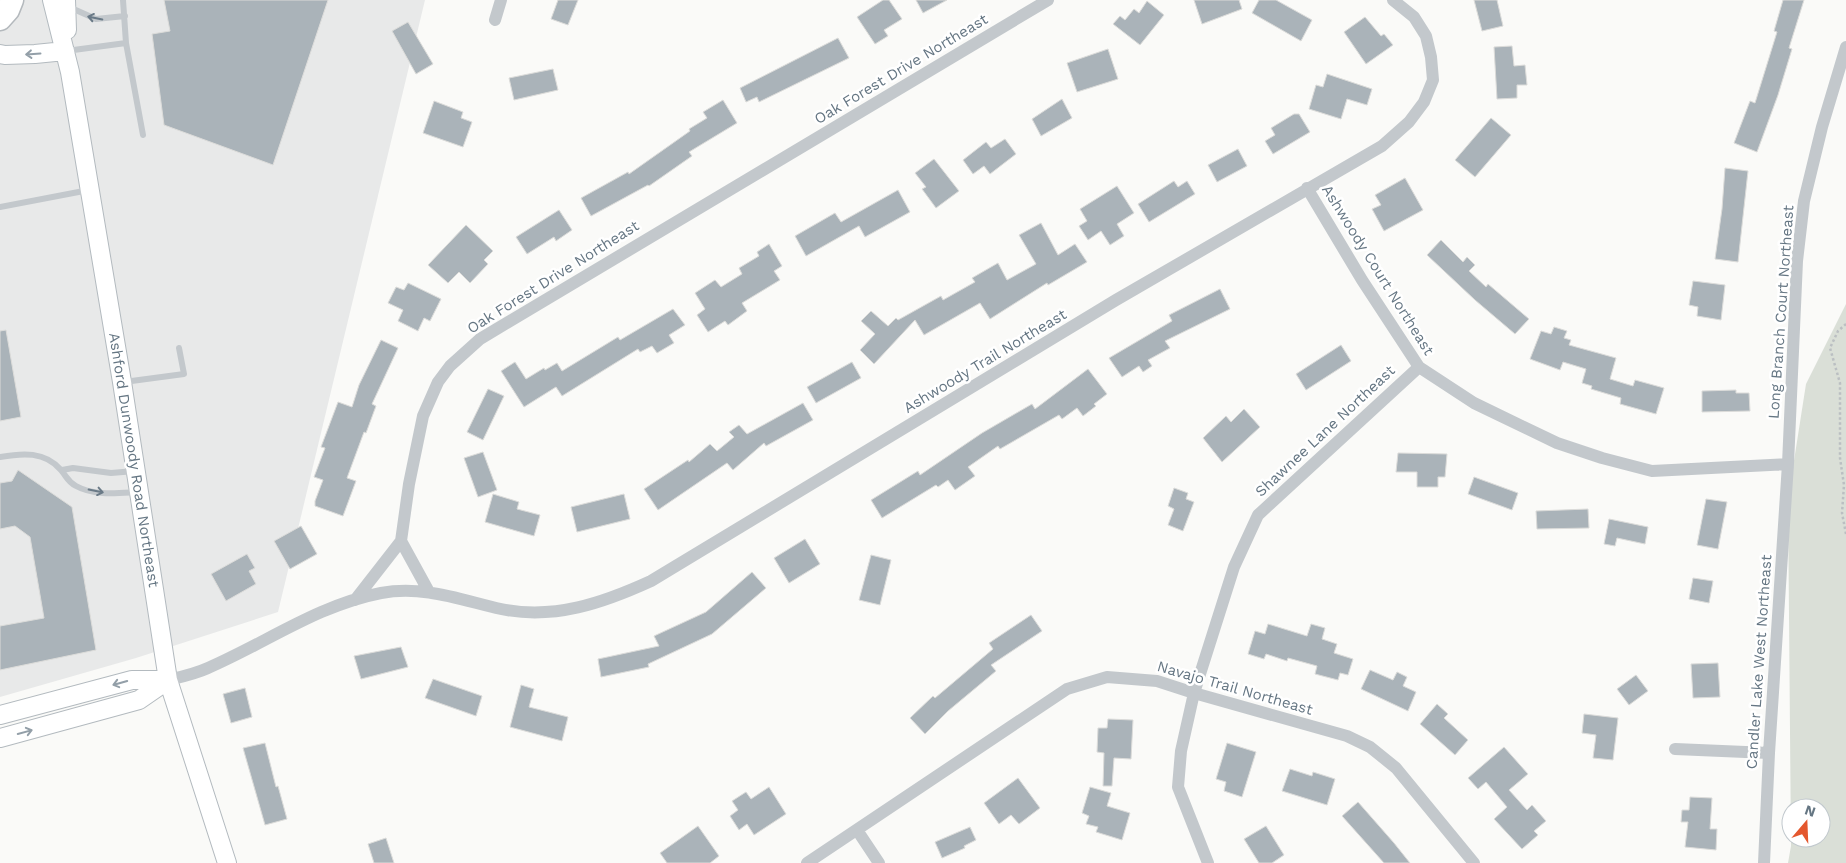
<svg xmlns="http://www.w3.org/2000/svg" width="1846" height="863" font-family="'Work Sans',sans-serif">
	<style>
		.built { fill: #e8e9e9 }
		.green { fill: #dadfd7; fill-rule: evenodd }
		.building { fill: #aab3b9; stroke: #dcdcda }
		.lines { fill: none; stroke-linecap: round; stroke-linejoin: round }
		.secondary-casing { stroke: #b3babf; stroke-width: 20 }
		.highway-casing { stroke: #b4b9bd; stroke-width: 25 }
		.path { stroke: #bbbfc2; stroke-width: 2.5; stroke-dasharray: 2.5 2.5; stroke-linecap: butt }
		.lane { stroke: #c3c8cc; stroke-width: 6 }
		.street { stroke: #c3c8cc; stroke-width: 12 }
		.secondary { stroke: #fff; stroke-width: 18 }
		.highway { stroke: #fff; stroke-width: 22 }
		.oneway { stroke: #6a7a87 }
		.oneway2 { stroke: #939fa8 }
		.labels { text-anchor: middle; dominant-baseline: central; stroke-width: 5; stroke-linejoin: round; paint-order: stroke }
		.street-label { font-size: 15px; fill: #657683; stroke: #fff }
	</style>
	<rect width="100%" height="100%" fill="#fafaf8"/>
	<path class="built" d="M0,0h425l-147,612 -142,46 -136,39z"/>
	<path class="green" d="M1846,304v559h-58l3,-17 -3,-347 18,-115zM1791,808h30v30h-30z"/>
	<path class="building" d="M164,0h164l-55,165 -109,-40 -12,-91 18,-3z
		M558,0h20l-10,25 -17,-6z
		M883,0h6l13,19 -18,11 4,6 -13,8 -18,-27z
		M916,0h31l-24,13z
		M1194,0h45l3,9 -40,15z
		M1259,0h17l36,20 -11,21 -49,-28z
		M1474,0h23l6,26 -21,5z
		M1783,0h21l-15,48 3,1 -14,46 -21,57 -23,-9 16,-42 5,2 22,-71 -3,-1z
		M1147,1l17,14 -24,30 -27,-21 7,-8 5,4 9,-11 5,4z
		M1365,17l16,19 3,-2 9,11 -27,19 -22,-32z
		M408,22l25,42 -17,10 -24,-43z
		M838,38l11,20 -90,44 -2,-5 -11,5 -6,-14z
		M1512,46l2,20 11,-1 2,20h-10v13l-20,1 -3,-52z
		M1108,49l10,30 -41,13 -10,-29z
		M553,69l5,21 -44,10 -5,-22z
		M1327,74l45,15 -5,16 -20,-6 -6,20 -32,-10 7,-24 7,2z
		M1062,99l10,19 -31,18 -9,-17z
		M723,100l14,23 -48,29 3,4 -43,30 -1,-1 -57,31 -10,-18 47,-26 1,2 61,-43 -1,-2 18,-11 -4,-6z
		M434,101l29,11 -2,6 11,4 -9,25 -40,-14z
		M1294,114h5l11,18 -37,22 -8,-13 10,-6 -4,-7z
		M1491,118l20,17 -36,42 -20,-17z
		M1005,139l11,15 -26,20 -6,-8 -11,8 -10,-14 23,-18 5,6z
		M1238,149l9,17 -30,16 -9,-17z
		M934,159l25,32 -23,17 -14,-19 4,-2 -11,-14z
		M1725,168l23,3 -10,91 -23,-3 7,-50z
		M1405,178l18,32 -39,21 -12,-22 9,-4 -6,-10z
		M1174,181l4,6 9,-6 8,13 -46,28 -11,-18z
		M1117,186l17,27 -17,11 7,12 -14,9 -9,-14 -13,9 -9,-14 8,-5 -7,-12z
		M898,190l12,22 -45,25 -6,-11 -53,30 -11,-20 40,-23 6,9z
		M559,210l13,20 -16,11 -2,-4 -27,17 -11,-17z
		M1041,223l17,32 17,-11 12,18 -39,23 -1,-2 -57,36 -10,-16 -56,32 -9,-15 -41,44 -14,-14 15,-16 -14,-13 10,-10 17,15 8,-8 2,2 43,-24 2,4 32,-18 -3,-4 26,-15 9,17 29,-16 -17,-29z
		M466,225l27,26 -9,9 4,4 -18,19 -11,-11 -11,11 -20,-18z
		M1441,240l22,22 4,-5 8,8 -6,6 17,16 2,-3 41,35 -14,15 -40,-34 -48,-45z
		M769,244l13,22 -8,5 6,9 -38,23 5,8 -19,14 -3,-4 -17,11 -11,-17 8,-6 -10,-16 20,-13 6,7 21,-13 -3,-6 20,-12 -2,-4z
		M1693,281l32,4 -4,35 -24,-4 1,-9 -9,-2z
		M408,283l33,16 -11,22 -6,-3 -6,13 -20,-10 5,-11 -15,-7 8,-16 8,3z
		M1220,289l10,20 -65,32 5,7 -22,12 4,6 -9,6 -4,-6 -17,11 -13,-19 63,-37 -3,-6z
		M673,309l12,16 -16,10 5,8 -17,10 -5,-7 -12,6 -2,-3 -76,47 -6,-9 -32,20 -23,-36 14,-9 11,17 18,-11 1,2 12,-7 5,8 56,-34 2,3z
		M1554,327l13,4 -3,7 7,2 -2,5 47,13 -6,21 23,7 2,-6 29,8 -8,26 -36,-10 1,-6 -30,-9 1,-3 -10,-3 4,-14 -23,-7 -3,8 -30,-11 11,-28 10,3z
		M6,330l15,87 -21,4v-90z
		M381,340l17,8 -26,56 4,2 -10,27 -2,-1 -17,46 9,3 -13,35 -28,-10v-5l8,-21 -9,-3 11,-29 -4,-1 17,-45 14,5 7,-22z
		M1341,345l10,16 -45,29 -10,-16z
		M852,362l9,16 -45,25 -9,-16z
		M1088,369l19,25 -13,10 2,2 -13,10 -6,-8 -15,11 -3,-4 -59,34 -2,-3 -30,21 7,9 -20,14 -7,-10 -10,7 -2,-2 -54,33 -11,-18 47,-29 2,4 62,-42 50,-29 3,5z
		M488,389l16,7 -21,44 -16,-8z
		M1736,390v3h13l1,18 -48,1v-21z
		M803,403l10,17 -47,26 -2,-3 -31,27 -6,-7 -69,47 -14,-21 44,-29 1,2 21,-18 7,7 17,-14 -5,-5 10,-7 8,9z
		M1244,409l16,18 -38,35 -19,-24 23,-22 5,6z
		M483,452l14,38 -19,7 -14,-39z
		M1398,453l49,1 -2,23h-7v10h-21v-15h-21z
		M18,470l54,37 24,143 -96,20v-44l44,-8 -14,-81 -15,-11 -15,3v-46l12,-2z
		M1474,477l44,16 -6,17 -44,-16z
		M1174,488l14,5 -2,6 8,3 -11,29 -15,-6 6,-16 -6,-3z
		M493,494l26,8 -2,7 23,6 -6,21 -49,-14z
		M624,494l6,25 -53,13 -6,-25z
		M1706,499l21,3 -9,47 -21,-4z
		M1588,509l1,19 -52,1 -1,-18z
		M1609,519l39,8 -3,17 -28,-6 -2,8 -11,-2z
		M301,526l16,28 -27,15 -16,-28z
		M805,539l15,25 -31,19 -15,-25z
		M247,554l8,14 -6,3 7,13 -30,17 -15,-27z
		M871,555l20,5 -11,45 -21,-5z
		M752,572l14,16 -54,46 -64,30 1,3 -48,10 -3,-18 61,-13 -5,-10 52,-24z
		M1693,578l20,3 -4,22 -20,-4z
		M1031,615l11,16 -51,34 5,6 -48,40 -23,23 -15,-16 23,-22 2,2 58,-49 -4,-6z
		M1268,624l39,12 4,-12 14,4 -3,11 15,5 -3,9 19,6 -5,16 -8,-2 -2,7 -23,-6 2,-8 -29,-8 -1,3 -21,-7 -2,5 -16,-5 7,-23 10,3z
		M401,647l7,20 -47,12 -7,-23z
		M1718,663l2,34 -27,1 -2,-34z
		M1370,670l23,10 4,-8 10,5 -4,9 13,6 -8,19 -47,-22z
		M1636,675l12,16 -19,14 -12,-16z
		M433,679l49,17 -6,20 -51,-18z
		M521,685l13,4 -5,18 39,10 -6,24 -52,-14z
		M245,688l7,29 -21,6 -8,-29z
		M1437,704l11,10 -4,4 24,22 -13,15 -35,-31z
		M1584,714l34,4 -5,42 -20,-2 3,-23 -14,-2z
		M1108,719l25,1 -2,39 -17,-1 -2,28h-9l1,-33 -7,-1 1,-24h9z
		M265,743l11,44 2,-1 9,33 -22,6 -22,-77z
		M1227,743l29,9 -14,45 -18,-6 2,-9 -10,-3z
		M1504,747l24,27 -19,16 18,20 5,-5 14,16 -12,10 4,4 -16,14 -28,-30 13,-12 -21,-25 -8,7 -10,-11z
		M1290,769l22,7 1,-4 22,7 -8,26 -45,-14z
		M1018,778l22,30 -21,16 -8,-9 -12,9 -15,-21z
		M769,787l17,27 -32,21 -7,-11 -8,6 -9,-14 8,-6 -6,-9 14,-9 5,7z
		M1090,787l21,6 -4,13 23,7 -8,27 -26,-8 2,-5 -12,-3 3,-8 -7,-3z
		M1690,797l22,1 -2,31h7l-1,21 -31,-3 3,-25h-7l1,-12h7z
		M1358,802l36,41 16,20h-26l-42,-47z
		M698,826l21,30 -9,7h-43l-7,-10z
		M1266,826l18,29 -12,8h-13l-15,-24z
		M970,827l6,13 -12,6 1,2 -23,10 -7,-16z
		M386,838l8,25h-20l-6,-19z"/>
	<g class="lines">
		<g class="secondary-casing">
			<path id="secondary" d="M52,0l18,72 52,310 46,298 59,183
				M66,0l1,30
				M0,54l5,1 30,-1 30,-3
				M0,715l132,-35h36
				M0,738l139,-38 29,-20"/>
		</g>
		<g class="highway-casing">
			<path id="highway" d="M0,19l8,-9 4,-10"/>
		</g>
		<path class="path" d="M1846,324l-8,7 -8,17 10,35v75l4,27 -2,28 4,21"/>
		<path class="lane" d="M123,0l3,43
			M69,7l27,12 29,-3
			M66,51l60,-8 17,92
			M0,207l89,-17
			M124,382l60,-8 -5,-26
			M0,457c22,-4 45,-6 61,13 6,7 6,11 15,16 18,10 42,7 61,6
			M62,470l11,-2 38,5 24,-2"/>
		<path class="street" d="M495,20l6,-20
			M1307,188l55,92 57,87 55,36 83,40 45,15 50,13 136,-7
			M429,592l-28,-51 8,-57 14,-68 15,-34 12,-16 30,-27 568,-339
			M355,600l46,-59
			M168,680c13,-3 27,-6 40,-12 58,-25 110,-63 173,-75 42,-8 80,7 120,16 53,11 102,-6 150,-28l465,-281 266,-154 27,-24 15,-20 9,-22 -2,-23 -5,-21 -12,-19 -21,-17
			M1675,749l94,4
			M857,830l22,33
			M807,863l260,-174 40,-12 50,4 37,12 153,43 23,11 26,21 78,95
			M1208,863l-30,-76 3,-36 13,-58 40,-126 24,-52 161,-148
			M1764,863l5,-110 19,-289 9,-203 7,-60 18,-74 24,-80"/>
		<use href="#secondary" class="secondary"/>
		<use href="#highway" class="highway"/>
	</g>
	<defs><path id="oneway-shaft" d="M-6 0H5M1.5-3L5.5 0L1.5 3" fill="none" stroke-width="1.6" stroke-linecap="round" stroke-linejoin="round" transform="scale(1.25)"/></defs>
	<g class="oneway">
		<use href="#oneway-shaft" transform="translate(95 18) rotate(-168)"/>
		<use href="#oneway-shaft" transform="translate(96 491) rotate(11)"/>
	</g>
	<g class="oneway2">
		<use href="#oneway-shaft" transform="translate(33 54) rotate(176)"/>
		<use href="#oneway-shaft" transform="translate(120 683) rotate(164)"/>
		<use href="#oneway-shaft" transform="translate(25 732) rotate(-15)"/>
	</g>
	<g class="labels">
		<g class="street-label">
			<text transform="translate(901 69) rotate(-31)">Oak Forest Drive Northeast</text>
			<text transform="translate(1378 270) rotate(58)">Ashwoody Court Northeast</text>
			<text transform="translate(553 277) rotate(-32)">Oak Forest Drive Northeast</text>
			<text transform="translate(1781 312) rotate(-86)">Long Branch Court Northeast</text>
			<text transform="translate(985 361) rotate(-31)">Ashwoody Trail Northeast</text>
			<text transform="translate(1325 431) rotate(-43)">Shawnee Lane Northeast</text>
			<text transform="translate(134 460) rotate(81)">Ashford Dunwoody Road Northeast</text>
			<text transform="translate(1759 662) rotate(-86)">Candler Lake West Northeast</text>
			<text transform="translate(1235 688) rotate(16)">Navajo Trail Northeast</text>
		</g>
	</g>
	<g transform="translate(1806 823) rotate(19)"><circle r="24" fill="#ffffff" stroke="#c1c8cd"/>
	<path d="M0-4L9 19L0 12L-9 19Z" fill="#e4572e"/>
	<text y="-8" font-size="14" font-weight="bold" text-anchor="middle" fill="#657683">N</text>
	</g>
</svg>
